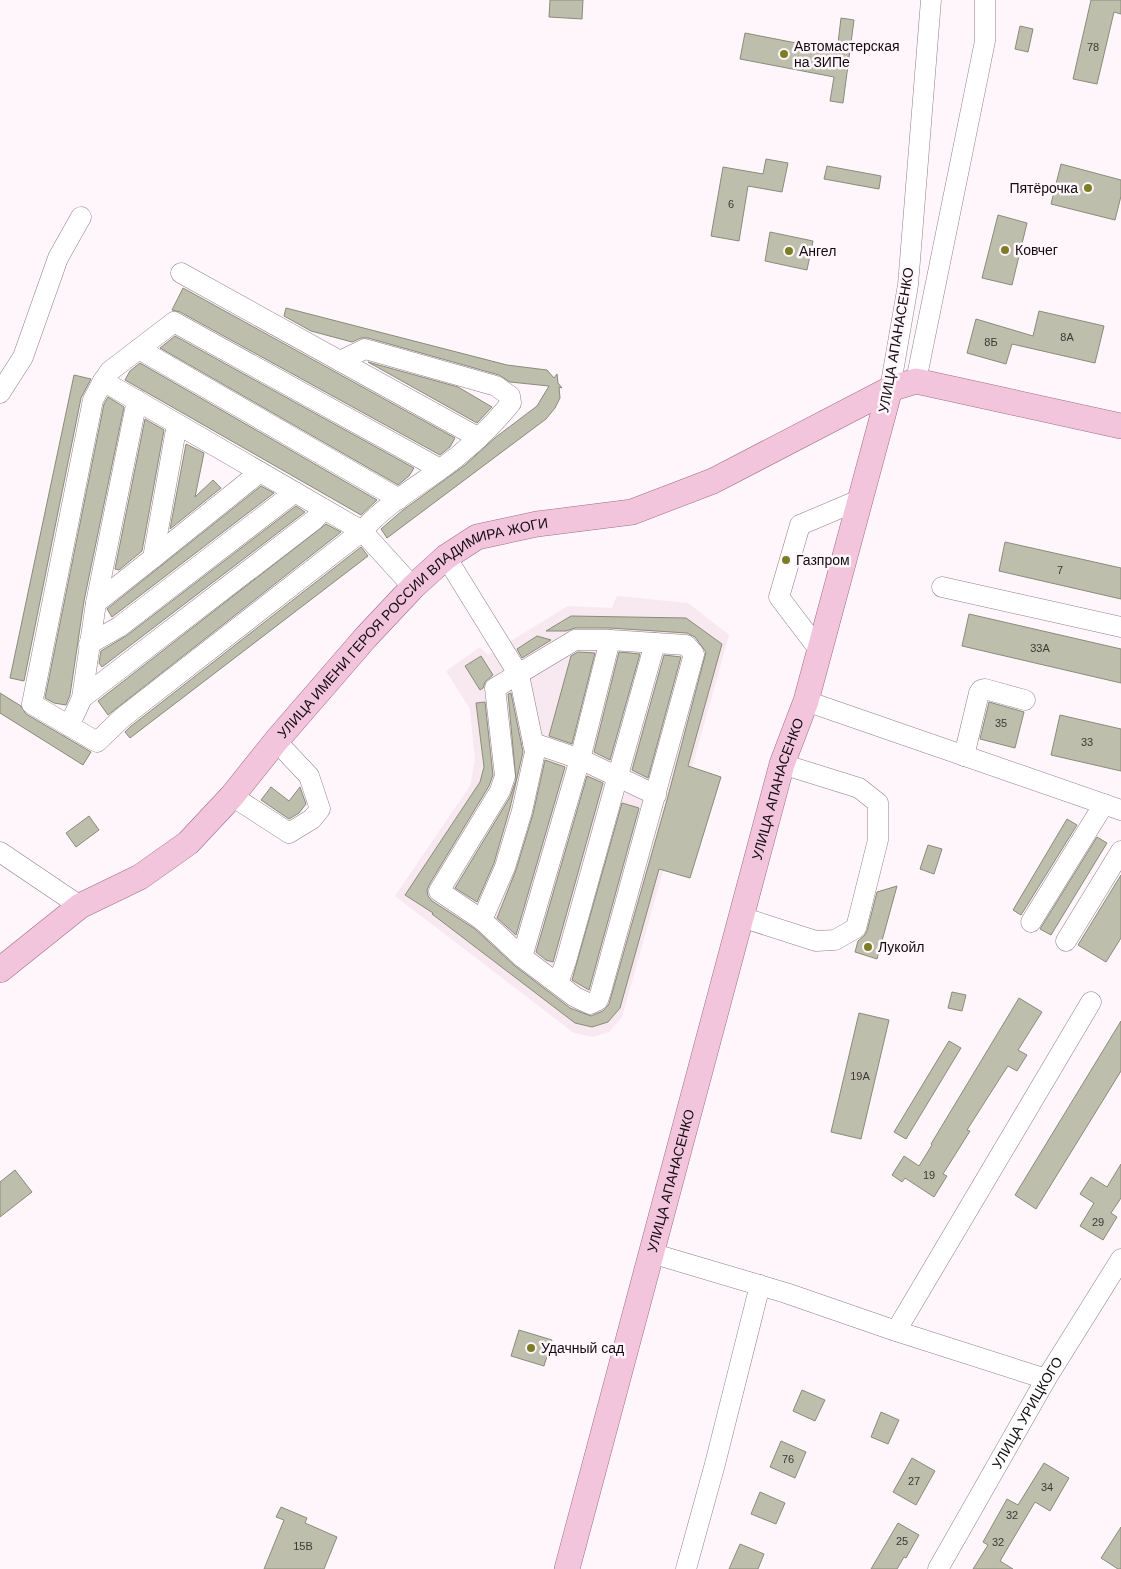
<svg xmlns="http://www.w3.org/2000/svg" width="1121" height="1569" font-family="Arial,sans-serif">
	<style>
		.built { fill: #f8e8ef }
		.building { fill: #bdbeac; stroke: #8a8b7a }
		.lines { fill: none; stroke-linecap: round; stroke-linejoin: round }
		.minor-casing { stroke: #907e87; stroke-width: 21 }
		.major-casing { stroke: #9f6b87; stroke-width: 26 }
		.minor { stroke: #fff; stroke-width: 20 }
		.major { stroke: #f3c5dd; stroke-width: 25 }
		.poi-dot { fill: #7d7d25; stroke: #fef6fa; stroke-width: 2 }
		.labels { text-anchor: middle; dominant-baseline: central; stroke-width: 5; stroke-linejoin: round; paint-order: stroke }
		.number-label { font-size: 11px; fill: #3d3836 }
		.poi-label { font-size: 14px; fill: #120c0f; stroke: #fef6fa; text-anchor: start }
		.street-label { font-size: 14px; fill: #120c0f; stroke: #fef6fa }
	</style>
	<rect width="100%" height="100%" fill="#fef6fa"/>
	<path class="built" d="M617,596l71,7 41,32 -107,382 -13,15 -17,5 -18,-4 -179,-137 75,-110 5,-25 -5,-52 -24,-38 34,-24 8,8 80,-49 44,2z"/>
	<path class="building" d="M550,0h33l-1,19 -33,-2z
		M1091,0h30v14l-7,-2 -17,72 -24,-5z
		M841,18l13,2 -11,83 -13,-2 4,-24 -94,-18 5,-26 92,18z
		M1020,26l13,3 -5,23 -13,-3z
		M766,159l22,4 -6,29 -34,-6 -9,55 -28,-5 12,-69 40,7z
		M1061,164l60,16v16l-6,24 -64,-16z
		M827,166l54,10 -2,13 -55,-10z
		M998,215l29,8 -15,62 -30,-7z
		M770,232l43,9 -6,29 -42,-9z
		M183,288l272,150 -5,9 -10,8 -260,-143 -8,-2z
		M286,308l221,57 40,5 7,8 3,-4 1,9 4,5 -3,-1 1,11 -5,10 -9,11 -159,119 -6,-9 22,-19 62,-45 31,-28 41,-31 12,-20 -39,-4 -11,-7 -131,-37h-7l-9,4 -41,-11 -27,-15z
		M1039,311l65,15 -9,37 -83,-19 -6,20 -39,-11 9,-34 57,17z
		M175,336l239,132 -5,8 -11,9 -238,-137z
		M368,362l90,25 34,20 -15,16z
		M140,363l237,137 -16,15 -236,-135 5,-9z
		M74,375l17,4 -10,19 -57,283 -14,-3z
		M108,397l16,10 -40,194 -14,94 -4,10 -12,-2 -9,-5 59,-294z
		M145,419l19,11 -22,121 -23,19 -4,-1z
		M186,444l18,9 -9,44 18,-17 8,8 -51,41z
		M261,486l13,7 -162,124 -5,-8z
		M296,506l9,6 -203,155 -3,-4 2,-12 25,-15z
		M326,524l15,8 -233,183 -10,-14z
		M1005,542l116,26v31l-122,-28z
		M361,547l7,9 -238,182 -5,-6 5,-5z
		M969,614l152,35v34l-159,-37z
		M571,616l115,2 36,26 -34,122 33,11 -31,101 -31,-9 -39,139 -12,14 -16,5 -17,-4 -143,-109 1,-1 -28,-18 75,-113 4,-15 -8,-64 9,-1 8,73 -4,11 -60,99 -2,5 1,6 4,5 43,28 40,37 55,42 21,8 12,-5 6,-7 58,-204 39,-148 -11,-15 -8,-4 -77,-5h-35l-9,3h-20z
		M537,636l14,4 -29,18 -5,-9z
		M578,652l17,1 -23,91 -23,-8 22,-80z
		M619,652l21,2 -30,106 -16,-8z
		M664,655l17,2 -33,121 -16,-8z
		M481,656l12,19 -8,7 -2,6 -3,2 -15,-24z
		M0,693l21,13 5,8 65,38 -8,13 -83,-52z
		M511,693l12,59 -13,56 -16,55 -17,39 -22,-14 55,-91 6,-17 -8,-86z
		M989,702l35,10 -9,36 -35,-9z
		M1060,715l61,14v42l-70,-16z
		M545,760l20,7 -49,168 -19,-17 19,-48 17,-56z
		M587,776l16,7 -50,179 -7,-2 -10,-8z
		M271,787l18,14 11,-14 6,17 -7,9 -10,6 -28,-19z
		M622,803l17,5 -50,182 -17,-10z
		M89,816l10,14 -23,17 -10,-14z
		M1067,819l10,6 -56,90 -8,-5z
		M1097,837l10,6 -56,92 -11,-6z
		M928,845l14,4 -8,25 -14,-5z
		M1121,875v63l-15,24 -28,-17z
		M897,886l-20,73 -22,-7 3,-11 7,-6 2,-4 10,-39z
		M952,992l14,3 -4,16 -14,-3z
		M1019,998l23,14 -24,38 9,5 -10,16 -9,-5 -6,9 -35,55 3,1 -27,43 4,2 -13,21 -29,-19 -3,4 -10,-7 12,-19 15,10 13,-21 -1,-1z
		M859,1013l30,7 -28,119 -30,-7z
		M1121,1021v50l-85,138 -21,-14z
		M949,1041l12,7 -55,91 -12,-7z
		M1121,1164v34l-10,15 6,4 -14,23 -23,-14 14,-23 -14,-9 11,-17 16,10z
		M15,1170l17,22 -32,25v-35z
		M519,1330l33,10 -8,26 -33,-10z
		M802,1390l23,10 -10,21 -22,-10z
		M881,1412l18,8 -11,24 -17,-7z
		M781,1441l25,11 -11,26 -25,-11z
		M912,1458l23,13 -19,34 -23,-13z
		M1044,1463l25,15 -19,33 -15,-9 -35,59 13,8h-40l15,-24 -5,-3 24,-43 11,6z
		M760,1492l25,11 -9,21 -25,-10z
		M281,1507l26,11 -2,5 32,14 -13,32h-60l20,-49 -8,-3z
		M898,1523l21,12 -13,23 -2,-1 -7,12h-26z
		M1121,1527v42h-3l-17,-11z
		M740,1544l24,10 -6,15h-29z"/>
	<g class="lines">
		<g class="minor-casing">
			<g id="minor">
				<path d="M181,273l298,165"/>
				<path d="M139,349l260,150"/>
				<path d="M103,381l-10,19 -61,304 65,38 25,-24 240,-187c21,-24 49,-41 76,-60 27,-19 52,-42 73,-68l-1,-7 -14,-10 -131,-37 -25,12"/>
				<path d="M916,381l69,-340v-41"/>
				<path d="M890,389l18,-104 23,-285"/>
				<path d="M0,393l23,-36 35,-99 23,-41"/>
				<path d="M446,557l73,118 16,77 -13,59 -17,56 -23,53"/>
				<path d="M153,558l107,-86"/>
				<path d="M413,587l-51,-56 -259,-150 7,-10 64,-49 266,147"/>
				<path d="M942,587l179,40"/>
				<path d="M96,603l57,-45 24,-134"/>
				<path d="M575,640h35l76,5 8,9 -93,337 -3,9 -8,4 -15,-7 -53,-40 -40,-37 -43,-29 61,-100 5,-15 -10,-88z"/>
				<path d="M89,644l30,-17 176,-135"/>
				<path d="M820,651l-41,-54 21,-72 59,-25"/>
				<path d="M82,698l232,-178 10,-11"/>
				<path d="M806,701l315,109"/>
				<path d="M69,726l13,-28 14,-95 41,-203"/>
				<path d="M533,743l47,16 76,36"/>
				<path d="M964,756l15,-63 2,-3 4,-1 40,11"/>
				<path d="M232,796l57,37 23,-14 8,-10 -11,-33 -33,-35"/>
				<path d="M0,852l80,54"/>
				<path d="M741,917l75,24 19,-1 21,-12 22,-88v-37l-19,-15 -77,-24"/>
				<path d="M1031,922l73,-118"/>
				<path d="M1066,941l55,-90"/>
				<path d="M522,957l58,-198 30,-119"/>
				<path d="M558,983l8,-22 89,-318"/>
				<path d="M651,1253l135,40 110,38 150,48"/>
				<path d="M896,1331l195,-329"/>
				<path d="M686,1569l29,-105 45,-179"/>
				<path id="s1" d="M938,1569l108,-190 75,-120"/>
			</g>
		</g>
		<g class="major-casing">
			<g id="major">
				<path id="s2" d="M0,970l80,-64 60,-29 48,-34 44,-47 44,-55 90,-104 47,-50 33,-30 31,-20 60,-13 95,-12 81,-31 177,-92 26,-8 205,45"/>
				<path id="s3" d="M567,1569l215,-805 24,-63 84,-312"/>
			</g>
		</g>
		<use href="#minor" class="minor"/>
		<use href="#major" class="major"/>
	</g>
	<g class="poi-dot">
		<circle cx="784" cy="54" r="5"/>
		<circle cx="1088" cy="188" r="5"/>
		<circle cx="1005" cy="250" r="5"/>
		<circle cx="789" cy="251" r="5"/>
		<circle cx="786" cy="560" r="5"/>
		<circle cx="868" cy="947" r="5"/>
		<circle cx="531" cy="1348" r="5"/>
	</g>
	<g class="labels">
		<g class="number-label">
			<text x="1093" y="47">78</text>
			<text x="731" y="204">6</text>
			<text x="1067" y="337">8А</text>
			<text x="991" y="342">8Б</text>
			<text x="1060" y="570">7</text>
			<text x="1040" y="648">33А</text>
			<text x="1001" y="723">35</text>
			<text x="1087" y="742">33</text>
			<text x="860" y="1076">19А</text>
			<text x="929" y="1175">19</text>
			<text x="1098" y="1222">29</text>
			<text x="788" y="1459">76</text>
			<text x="914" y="1481">27</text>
			<text x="1047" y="1487">34</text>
			<text x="1012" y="1515">32</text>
			<text x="902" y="1541">25</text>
			<text x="998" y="1542">32</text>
			<text x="303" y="1546">15В</text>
		</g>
		<g class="poi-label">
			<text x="794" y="46">Автомастерская<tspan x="794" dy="16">на ЗИПе</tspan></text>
			<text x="1078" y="188" text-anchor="end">Пятёрочка</text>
			<text x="1015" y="250">Ковчег</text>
			<text x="799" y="251">Ангел</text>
			<text x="796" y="560">Газпром</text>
			<text x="878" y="947">Лукойл</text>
			<text x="541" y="1348">Удачный сад</text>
		</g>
		<g class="street-label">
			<text transform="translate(896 340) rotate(-80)">УЛИЦА АПАНАСЕНКО</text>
			<text stroke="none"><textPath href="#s2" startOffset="546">УЛИЦА ИМЕНИ ГЕРОЯ РОССИИ ВЛАДИМИРА ЖОГИ</textPath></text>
			<text stroke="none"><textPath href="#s3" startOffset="808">УЛИЦА АПАНАСЕНКО</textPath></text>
			<text stroke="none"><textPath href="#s3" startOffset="402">УЛИЦА АПАНАСЕНКО</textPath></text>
			<text stroke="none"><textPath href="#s1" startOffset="180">УЛИЦА УРИЦКОГО</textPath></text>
		</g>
	</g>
</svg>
